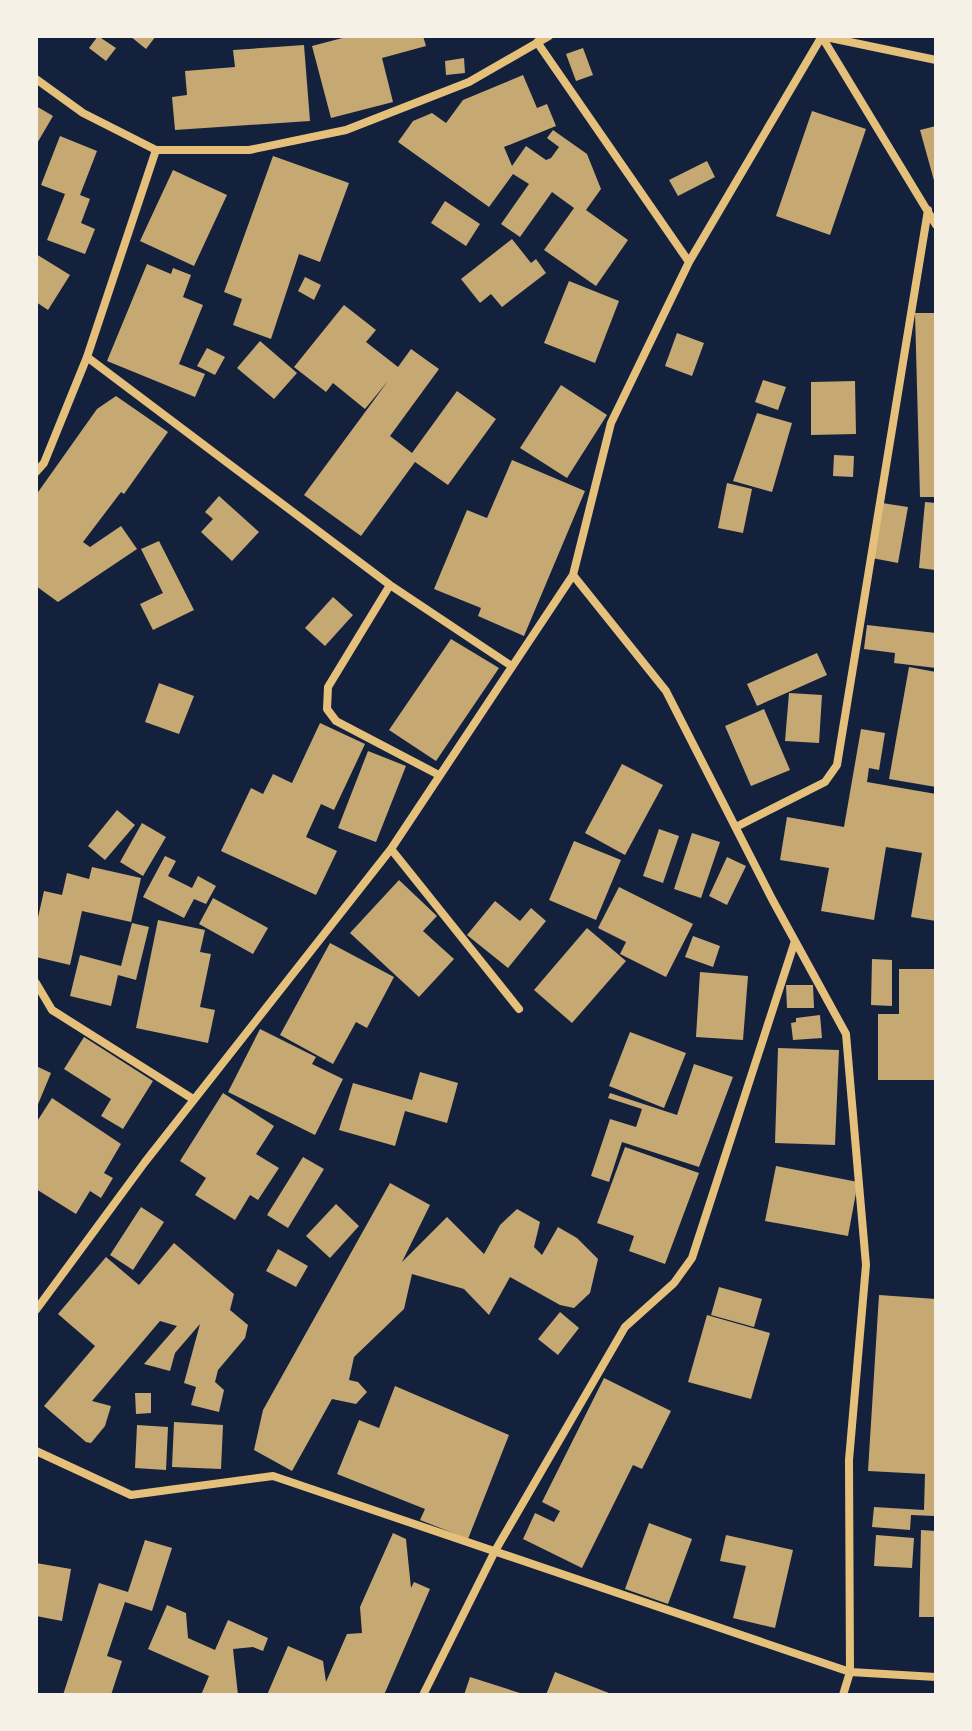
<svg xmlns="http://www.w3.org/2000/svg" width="972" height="1731" font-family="'Space Grotesk',sans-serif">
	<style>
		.building { fill: #c6a872 }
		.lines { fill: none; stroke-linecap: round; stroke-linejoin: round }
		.minor { stroke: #e5c07b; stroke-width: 8 }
	</style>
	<rect width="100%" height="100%" fill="#14213d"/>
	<path class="building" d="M98,36l18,12 -10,13 -17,-13z
		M130,36h26l-10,13z
		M350,36h73l3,10 -44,12 11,44 -62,16 -19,-72z
		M304,45l6,76 -135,9 -3,-33 15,-2 -2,-24 50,-4 -2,-17z
		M583,48l10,27 -17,6 -10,-27z
		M464,58l1,15 -19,2 -1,-14z
		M523,75l14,33 10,-4 9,22 -52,21 8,19 14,-20 20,14 5,-2 8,-11 -12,-9 6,-8 34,24 14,35 -15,21 42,30 -32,46 -52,-36 30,-42 -22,-16 -32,45 -19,-13 28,-40 -16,-10 -24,33 -91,-65 15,-21 19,-8 14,10 17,-23z
		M36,106l17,10 -17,29z
		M812,111l54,18 -36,106 -54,-19z
		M936,126v58h-1l-15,-54z
		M60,136l37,15 -17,44 10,4 -9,24 14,6 -10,25 -38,-14 18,-46 -24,-9z
		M273,156l76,27 -29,79 -21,-8 -28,85 -38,-14 9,-26 -18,-7z
		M707,161l8,16 -37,19 -9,-16z
		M173,170l54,25 -33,71 -54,-25z
		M445,201l35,23 -14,22 -35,-23z
		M512,239l19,24 5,-4 10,14 -44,34 -11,-13 -11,9 -19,-24z
		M36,254l34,21 -22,35 -12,-8z
		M147,264l24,10 2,-6 18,7 -8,22 20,8 -24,59 26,10 -10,23 -88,-36z
		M305,277l16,8 -7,15 -16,-9z
		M569,281l50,20 -24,62 -51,-20z
		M344,305l32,25 -10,12 32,25 13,-18 28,20 -49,67 22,17 45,-62 39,28 -48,66 -33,-23 -54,74 -57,-41 84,-114 -23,28 -32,-26 -7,9 -32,-25z
		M915,313h21v184h-16z
		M677,333l27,10 -12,33 -27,-10z
		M260,341l37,32 -23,26 -37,-31z
		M207,348l18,9 -10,18 -18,-9z
		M763,380l23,7 -8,23 -23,-8z
		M855,381l1,53 -45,1v-53z
		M561,385l46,30 -40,63 -47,-30z
		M116,396l52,36 -44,62 -3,-2 -38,50 7,5 31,-21 16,23 -79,53 -22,-16v-91l61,-86z
		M757,413l35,10 -20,69 -39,-11z
		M834,455l20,1 -1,21 -20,-1z
		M512,460l73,31 -61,145 -46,-20 3,-8 -47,-19 33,-79 20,8z
		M727,483l25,6 -9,44 -25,-5z
		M219,496l40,36 -27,29 -31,-29 12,-13 -8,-7z
		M925,502l11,1 -1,67 -16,-2z
		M882,503l26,4 -10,56 -26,-5z
		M159,541l35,69 -41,20 -13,-26 23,-11 -22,-44z
		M333,597l20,18 -28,31 -20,-18z
		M867,625l69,8v35l-42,-5 1,-10 -31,-4z
		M451,639l48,29 -63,93 -47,-31z
		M817,653l10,22 -70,31 -10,-22z
		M909,667l27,5v115l-47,-8z
		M159,683l35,13 -15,38 -34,-12z
		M789,693l33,2 -3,48 -34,-2z
		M764,709l26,61 -39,16 -26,-60z
		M320,723l45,21 -31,66 -13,-6 -15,33 31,14 -21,44 -95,-44 30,-63 12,6 10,-20 19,9z
		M861,729l24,4 -6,37 -10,-2 -2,14 69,12v127l-25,-4 11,-64 -36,-6 -12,73 -53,-9 8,-43 -49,-8 7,-43 57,10z
		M368,751l38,15 -30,76 -38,-14z
		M622,764l41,21 -38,70 -40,-22z
		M117,810l18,15 -30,35 -17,-14z
		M142,823l24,14 -23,39 -23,-14z
		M659,829l20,7 -16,47 -20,-7z
		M692,833l28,9 -19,56 -27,-9z
		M574,841l47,19 -25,60 -47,-20z
		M165,856l11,5 -8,15 24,12 6,-12 18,10 -10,18 -12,-5 -10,19 -41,-21z
		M727,857l19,9 -19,39 -18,-9z
		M92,867l49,11 -10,44 -49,-11 -12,54 -34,-8v-31l8,-35 18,4 5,-22 22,6z
		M399,880l38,36 -14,15 31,28 -35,38 -69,-64z
		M619,887l74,37 -27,53 -46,-23 6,-12 -28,-14z
		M213,898l55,30 -15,26 -54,-30z
		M495,901l25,20 11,-13 15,13 -38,47 -41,-33z
		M158,920l47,10 -5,22 11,2 -11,53 15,3 -7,33 -72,-15z
		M132,923l17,4 -13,53 -18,-5 -7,31 -41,-10 10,-41 41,11z
		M587,928l39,33 -54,62 -38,-33z
		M693,936l27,10 -7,21 -28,-10z
		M330,943l64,34 -27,51 -11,-6 -23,42 -53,-29z
		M872,959l20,1v46l-21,-1z
		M899,969h37v111h-58v-66h21z
		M700,972l48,4 -5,64 -47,-3z
		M786,985h27l1,23h-27z
		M820,1015l2,23 -29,2 -2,-17 5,-1v-4z
		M260,1029l56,28 -4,7 31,15 -28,56 -87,-43z
		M630,1032l56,21 -22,55 -55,-22z
		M84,1037l69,44 -30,48 -22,-13 10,-17 -47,-30z
		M778,1048l61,2 -4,95 -60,-2z
		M694,1064l39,13 -34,90 -77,-25 -13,40 -18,-6 19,-57 26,8 6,-18 -34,-11 2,-5 67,22z
		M36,1066l15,7 -15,36z
		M420,1072l38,11 -11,40 -42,-12 -10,35 -56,-16 14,-47 59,17z
		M223,1093l51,33 -18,28 23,14 -21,32 -8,-5 -15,25 -40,-25 11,-17 -26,-17z
		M52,1098l69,46 -17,29 9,5 -12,20 -11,-7 -14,23 -40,-25v-66z
		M625,1147l74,26 -34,91 -36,-13 5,-15 -37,-13z
		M303,1157l21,12 -36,59 -21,-13z
		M776,1166l82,16 -10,54 -83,-15z
		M390,1183l40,22 -28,57 45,-45 37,37 16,-29 17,-16 23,13 -6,25 8,8 16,-28 19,11 21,21 -8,34 -16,15 -14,-3 -50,-28 -21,38 -25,-26 -52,-15 -8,35 -50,48 -5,23 9,2 9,10 -11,12 -24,-5 -40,72 -38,-21 9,-40z
		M336,1204l23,22 -29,32 -24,-22z
		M141,1207l23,15 -31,48 -23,-15z
		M174,1243l60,51 -4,16 18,15 -3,13 -27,32 -3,12 9,8 -5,22 -28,-7 5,-18 -12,-4 16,-59 -25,29 -5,18 -26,-7 33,-38 -17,-5 -68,80 19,5 -6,20 -14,17 -5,-1 -42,-36 51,-60 -37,-32 48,-57 33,28z
		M278,1249l30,17 -12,21 -30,-16z
		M719,1287l43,12 -8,28 -43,-12z
		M879,1295l57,4 -1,217 -24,-1 -1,15 -38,-3 2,-20 50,3 1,-36 -57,-3z
		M560,1312l19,16 -21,27 -20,-16z
		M707,1315l63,18 -19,66 -63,-17z
		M604,1378l67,33 -29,58 -9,-4 -51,103 -59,-29 12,-26 19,9 6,-11 -18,-9z
		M395,1386l114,49 -41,104 -48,-19 5,-11 -88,-35 22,-54 20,8z
		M135,1393h16v20l-15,1z
		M174,1422l49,3 -2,44 -49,-2z
		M137,1425l31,2 -2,43 -31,-2z
		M649,1523l43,16 -24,65 -43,-15z
		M921,1530l15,1v86h-17z
		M393,1533l13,6 5,49 3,-6 16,7 -46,106h-117l21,-49 35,15 3,21 21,-48 15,-1 -2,-26z
		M726,1535l67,15 -18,78 -42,-10 13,-52 -26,-5z
		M876,1535l38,3 -2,30 -38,-2z
		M145,1540l27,8 -20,63 -27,-9 -18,54 15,5 -11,34h-48l36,-112 29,9z
		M36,1563l35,6 -9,52 -26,-5z
		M167,1605l19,8 2,25 27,12 13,-30 40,18 -5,13 -10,-4 -20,2 5,46h-37l8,-19 -61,-27z
		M555,1672l59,23h-68z
		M470,1677l53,17v1h-59z"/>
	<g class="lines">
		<path class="minor" d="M821,36l115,24
			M822,37l114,188
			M537,42l152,220
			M36,79l47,34 73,37h93l97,-20 123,-48 80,-46
			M87,357l303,228 120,80
			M36,472l8,-9 43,-106 69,-207
			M573,575l93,116 106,208 74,135 20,231 -17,195 1,212 -7,23
			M390,585l-62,102 -1,22 9,12 101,53
			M736,827l89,-45 12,-17 91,-555
			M391,849l128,160
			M36,983l16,27 141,89
			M36,1310l109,-148 246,-313 182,-274 38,-152 78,-161 133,-226
			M36,1451l95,44 142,-19 577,196 86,5
			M423,1695l72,-144 130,-224 49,-44 18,-25 103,-317"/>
	</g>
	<rect width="972" height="1731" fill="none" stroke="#f6f1e7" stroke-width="76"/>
</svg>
